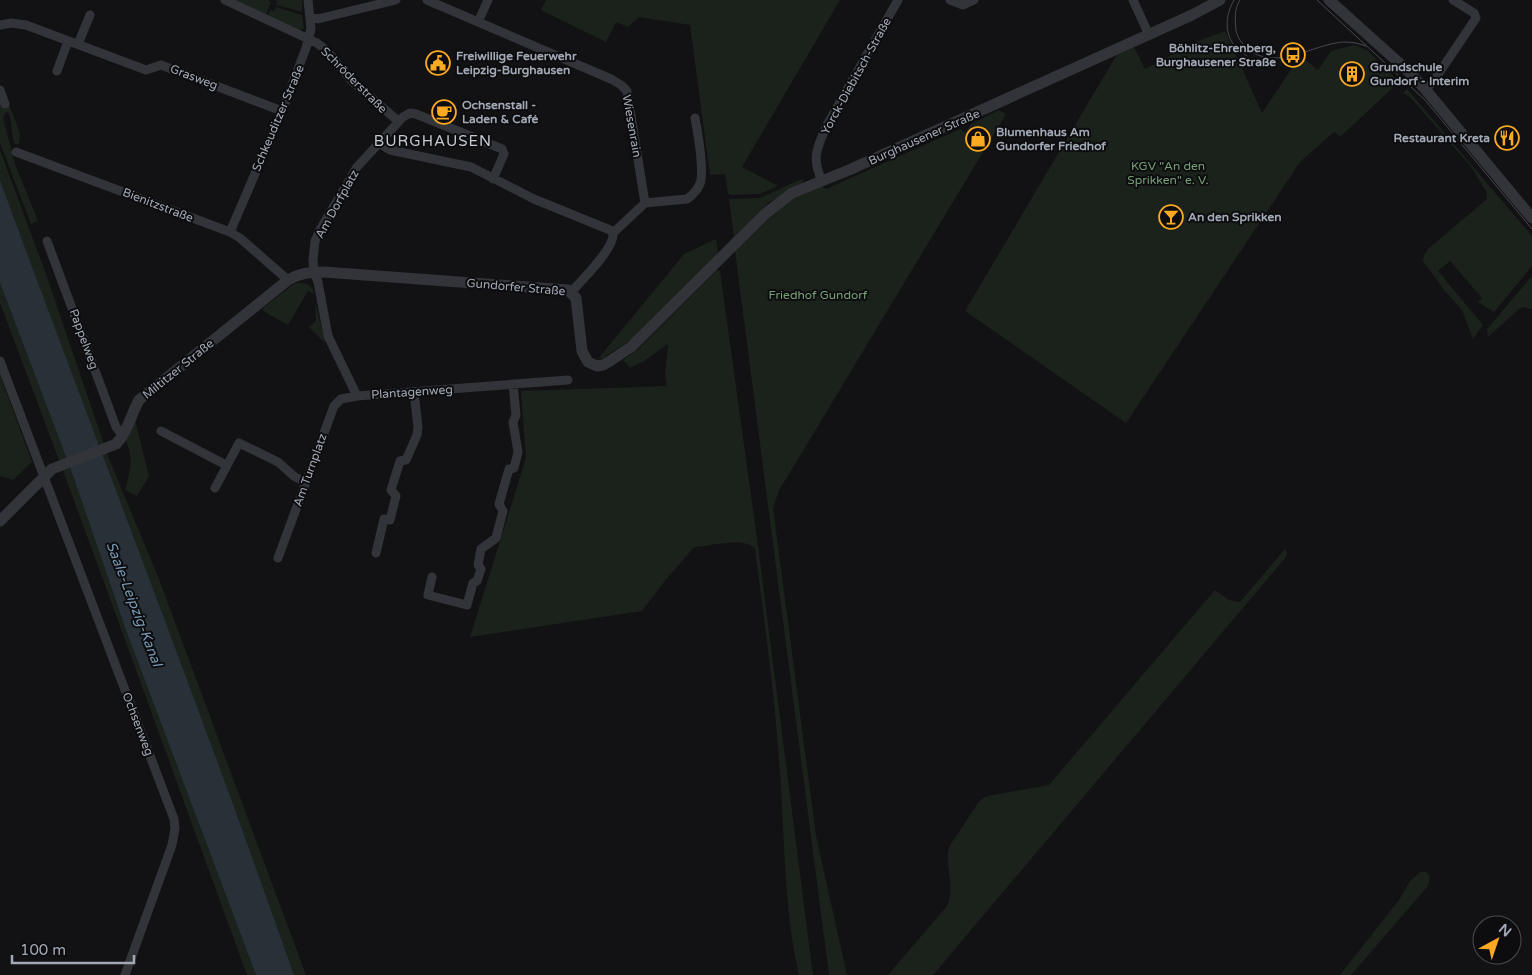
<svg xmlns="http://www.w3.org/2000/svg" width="1532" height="975" font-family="'Varela Round',sans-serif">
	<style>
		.green { fill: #1a221b }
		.water { fill: #283138 }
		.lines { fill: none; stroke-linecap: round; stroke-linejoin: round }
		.minor { stroke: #333439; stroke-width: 9 }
		.tertiary { stroke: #333439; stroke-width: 11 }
		.tram { stroke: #46484e; stroke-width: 1 }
		.labels { text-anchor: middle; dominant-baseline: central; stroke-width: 4; stroke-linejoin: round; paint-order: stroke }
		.poi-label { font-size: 12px; font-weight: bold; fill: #a2a9b5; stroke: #0d0d0f; text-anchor: start }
		.street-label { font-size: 12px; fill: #a2a9b5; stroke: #0d0d0f }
		.park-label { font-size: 12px; fill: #78a179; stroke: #0d0d0f }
		.water-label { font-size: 14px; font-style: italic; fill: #7799b3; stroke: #0d0d0f }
		.quarter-label { font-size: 15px; letter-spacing: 1px; fill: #c4c8d1; stroke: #0d0d0f }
	</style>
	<rect width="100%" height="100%" fill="#121214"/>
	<path class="green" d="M235,0h33l3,2 -5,13z
		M275,0h27v12l-26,-7 1,-4z
		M546,0h294l-98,167 36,19 -18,8 -28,1 -4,-1 -3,-20 -15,1 -20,-150 -51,-8 -11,10 -12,-5 -10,20 -65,-32z
		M276,7l26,8 2,14 -8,1 -28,-14 2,-6 4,1z
		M1225,31l37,82 38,-57 18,14 13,-19 23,-6 13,5 32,32 -59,55 -6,-5 -34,30 -174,261 -161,-112 151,-255 18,-9 11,22 53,-28z
		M1407,89l125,147v30l-38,46 -16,-10 4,-4 -32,-37 -12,10 45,54 -10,14 -11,-29 -18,-20 -21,-29 1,-6 4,-6 59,-50 -1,-8 -14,-23 -61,-70 -8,-5z
		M0,102l9,3 11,28 -1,11h-4c-5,-10 -2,-23 -7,-32l-3,1 -2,5 12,46 23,57 -7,3 -31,-81z
		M999,110l7,4 -220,365 -7,11 -6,18 43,328 31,139h-18l-94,-724 39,-39 22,-16 26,-10 4,3 134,-60 5,4 6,-9z
		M0,150l46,124 62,182 51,123 147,396h-12c-93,-267 -198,-530 -294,-795z
		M804,178l-2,5 -34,20 -34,34 -5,-38 31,-1z
		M716,239l2,14 -84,85 -31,20 -5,1 86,-105z
		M717,270l3,1 38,275 55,429h-14c-16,-68 -14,-145 -20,-215 -5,-71 -15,-141 -24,-211 -9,-13 -46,-3 -61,-2l-30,35 -22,29 -172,26 56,-179 -5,-67 146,-5 -2,-11 3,-31 -24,17 -14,7 -7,-8 15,-11z
		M1532,276v33l-10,-2 -4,3 -30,27 -1,-8z
		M0,283l71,187 56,163 129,342h-9c-82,-224 -162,-449 -247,-672z
		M298,283c9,0 15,2 16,11l-6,-3 -20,34 -25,-14v-3l31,-24z
		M316,305l9,38 -16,-16 7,-6 -1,-15z
		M0,375l32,87 -19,18 -13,-4z
		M135,420l14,56 -12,20 -12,-6c5,-18 9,-31 1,-49z
		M1285,549l2,4 -1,4 -353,418h-45l59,-69c9,-21 -3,-39 2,-59l29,-44 5,-5 5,-2 61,-11 166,-195 14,10 11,2z
		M1420,872h6l4,4 -2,10 -77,89h-11l59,-75 11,-19z"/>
	<path class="water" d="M0,180c97,265 201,528 294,795h-38l-129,-342 -56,-163 -71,-187z"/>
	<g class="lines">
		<path class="minor" d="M225,0l92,43 9,7 26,31 46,40
			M427,0l184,79 10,6 6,6 18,112 -32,30c2,15 -31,47 -42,59
			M950,0l13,5 11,-5
			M1133,0l16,35
			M311,17l7,2 8,-2 70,-17
			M478,22l10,-22
			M0,25l11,-2 15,2 120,45 15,-5 121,46
			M78,44l12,-29
			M57,71l11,-30
			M1425,89l8,-7 43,-64 -2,-5 -21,-13
			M0,90l5,14
			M379,143l11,7 81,17 63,32 76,31 3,3
			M16,152l214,80 10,6 48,42
			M493,179l11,-25 -2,-5 -86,-35 -6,-1 -7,4 -46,50 -36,61 -6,13 -2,19 1,12 4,10 10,54 29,60 211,-16
			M822,181c-11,-24 -5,-33 5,-56l71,-125
			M645,203l42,-4c6,-4 13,-12 14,-19 2,-15 -3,-46 -6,-62
			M230,232l52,-121 24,-63 5,-19 -3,-29
			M47,241l69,186 7,9
			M0,361l174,458 1,10 -3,16 -47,130
			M161,431l65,34
			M215,488l24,-45 39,19 17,15 11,5
			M376,553l8,-34 6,1 6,-24 -5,-6 9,-29 6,-1 11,-25 1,-8 -4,-35
			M278,558l56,-152 7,-7 16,-3
			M432,577l-4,18 39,10 6,-22 4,-2 4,-12 -3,-4 3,-16 15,-11 7,-27 -4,-7 10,-35 5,-1 4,-16 -5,-30 3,-7 -3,-31"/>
		<path class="tertiary" d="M1329,0l78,70 18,19 107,129
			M0,521l52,-52 64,-25c12,-12 15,-30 23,-44l149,-120c12,-7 22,-8 36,-8l244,18 8,8 6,53 6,11 9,4 6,-1 7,-4 21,-14 134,-133 27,-21 57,-23 343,-155 28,-15"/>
		<path class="tram" d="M1234,0c-12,21 -9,44 13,56
			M1240,0c-6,9 -5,19 -4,30 1,7 6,14 12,19 27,23 66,-5 95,-7 9,0 15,1 23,4
			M1317,0l108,100 107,129"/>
	</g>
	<defs>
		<g id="bus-ring" transform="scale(1.25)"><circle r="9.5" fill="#0d0d0f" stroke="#fca922" stroke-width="1.5"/><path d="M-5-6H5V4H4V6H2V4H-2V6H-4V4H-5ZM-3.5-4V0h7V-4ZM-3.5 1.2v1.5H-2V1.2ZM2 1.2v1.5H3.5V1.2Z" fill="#fca922"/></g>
		<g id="civic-ring" transform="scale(1.25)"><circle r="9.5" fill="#0d0d0f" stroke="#fca922" stroke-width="1.5"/><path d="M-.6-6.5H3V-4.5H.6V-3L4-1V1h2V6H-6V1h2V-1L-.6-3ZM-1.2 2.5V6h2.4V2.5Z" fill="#fca922"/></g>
		<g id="building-ring" transform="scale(1.25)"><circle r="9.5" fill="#0d0d0f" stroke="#fca922" stroke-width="1.5"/><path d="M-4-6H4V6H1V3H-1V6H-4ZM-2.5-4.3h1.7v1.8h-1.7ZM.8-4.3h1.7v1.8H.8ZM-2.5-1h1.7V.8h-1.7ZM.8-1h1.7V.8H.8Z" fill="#fca922"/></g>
		<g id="cafe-ring" transform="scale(1.25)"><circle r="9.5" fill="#0d0d0f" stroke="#fca922" stroke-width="1.5"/><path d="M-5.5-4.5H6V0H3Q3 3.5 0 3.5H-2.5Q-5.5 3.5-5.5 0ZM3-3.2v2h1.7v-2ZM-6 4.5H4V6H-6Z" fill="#fca922"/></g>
		<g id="restaurant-ring" transform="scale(1.25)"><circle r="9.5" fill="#0d0d0f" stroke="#fca922" stroke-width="1.5"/><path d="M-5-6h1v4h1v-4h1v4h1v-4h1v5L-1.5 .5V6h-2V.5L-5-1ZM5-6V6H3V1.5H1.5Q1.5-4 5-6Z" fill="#fca922"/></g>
		<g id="shop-ring" transform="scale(1.25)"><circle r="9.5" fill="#0d0d0f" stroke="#fca922" stroke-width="1.5"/><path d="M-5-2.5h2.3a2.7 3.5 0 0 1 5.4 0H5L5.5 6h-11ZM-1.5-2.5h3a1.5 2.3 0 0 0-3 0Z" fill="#fca922"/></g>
		<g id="bar-ring" transform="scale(1.25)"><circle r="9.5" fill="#0d0d0f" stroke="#fca922" stroke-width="1.5"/><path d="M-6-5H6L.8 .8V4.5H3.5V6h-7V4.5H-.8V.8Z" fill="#fca922"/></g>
	</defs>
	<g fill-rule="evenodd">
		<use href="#bus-ring" x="1293" y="55"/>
		<use href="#civic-ring" x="438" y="63"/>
		<use href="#building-ring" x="1352" y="74"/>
		<use href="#cafe-ring" x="444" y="112"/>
		<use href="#restaurant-ring" x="1507" y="138"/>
		<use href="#shop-ring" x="978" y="139"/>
		<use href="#bar-ring" x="1171" y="217"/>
	</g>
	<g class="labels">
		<g class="poi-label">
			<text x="1276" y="48" text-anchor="end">Böhlitz-Ehrenberg,<tspan x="1276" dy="14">Burghausener Straße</tspan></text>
			<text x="456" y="56">Freiwillige Feuerwehr<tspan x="456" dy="14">Leipzig-Burghausen</tspan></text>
			<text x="1370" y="67">Grundschule<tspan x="1370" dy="14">Gundorf - Interim</tspan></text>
			<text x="462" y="105">Ochsenstall -<tspan x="462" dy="14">Laden &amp; Café</tspan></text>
			<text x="996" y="132">Blumenhaus Am<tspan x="996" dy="14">Gundorfer Friedhof</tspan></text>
			<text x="1490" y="138" text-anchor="end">Restaurant Kreta</text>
			<text x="1188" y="217">An den Sprikken</text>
		</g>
		<g class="street-label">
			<text transform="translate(856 76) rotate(-61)">Yorck-Diebitsch-Straße</text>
			<text transform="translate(194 77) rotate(21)">Grasweg</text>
			<text transform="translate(354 80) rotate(45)">Schröderstraße</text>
			<text transform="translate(278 118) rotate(-67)">Schkeuditzer Straße</text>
			<text transform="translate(632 126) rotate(80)">Wiesenrain</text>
			<text transform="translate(924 137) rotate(-24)">Burghausener Straße</text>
			<text transform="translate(337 204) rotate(-61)">Am Dorfplatz</text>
			<text transform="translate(158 205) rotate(21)">Bienitzstraße</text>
			<text transform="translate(516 287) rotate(5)">Gundorfer Straße</text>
			<text transform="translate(84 339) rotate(70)">Pappelweg</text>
			<text transform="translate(178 369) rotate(-39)">Miltitzer Straße</text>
			<text transform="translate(412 392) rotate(-4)">Plantagenweg</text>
			<text transform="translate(310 470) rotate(-70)">Am Turnplatz</text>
			<text transform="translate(138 724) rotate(69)">Ochsenweg</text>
		</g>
		<g class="park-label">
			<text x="1168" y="166">KGV "An den<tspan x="1168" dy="14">Sprikken" e. V.</tspan></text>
			<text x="818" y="295">Friedhof Gundorf</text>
		</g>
		<g class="water-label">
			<text transform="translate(134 604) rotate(69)">Saale-Leipzig-Kanal</text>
		</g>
		<g class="quarter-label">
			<text x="433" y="141">BURGHAUSEN</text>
		</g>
	</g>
	<g transform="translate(1497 940) rotate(40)"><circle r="24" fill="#0d0d0f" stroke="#494b51"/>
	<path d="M0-4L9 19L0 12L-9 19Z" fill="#fca922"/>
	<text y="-8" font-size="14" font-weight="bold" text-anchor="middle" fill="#a2a9b5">N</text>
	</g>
	<path d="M12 955v8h122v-8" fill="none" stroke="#a2a9b5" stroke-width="2.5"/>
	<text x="20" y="955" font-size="15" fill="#a2a9b5" stroke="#0d0d0f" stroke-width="4" paint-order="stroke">100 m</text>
</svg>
